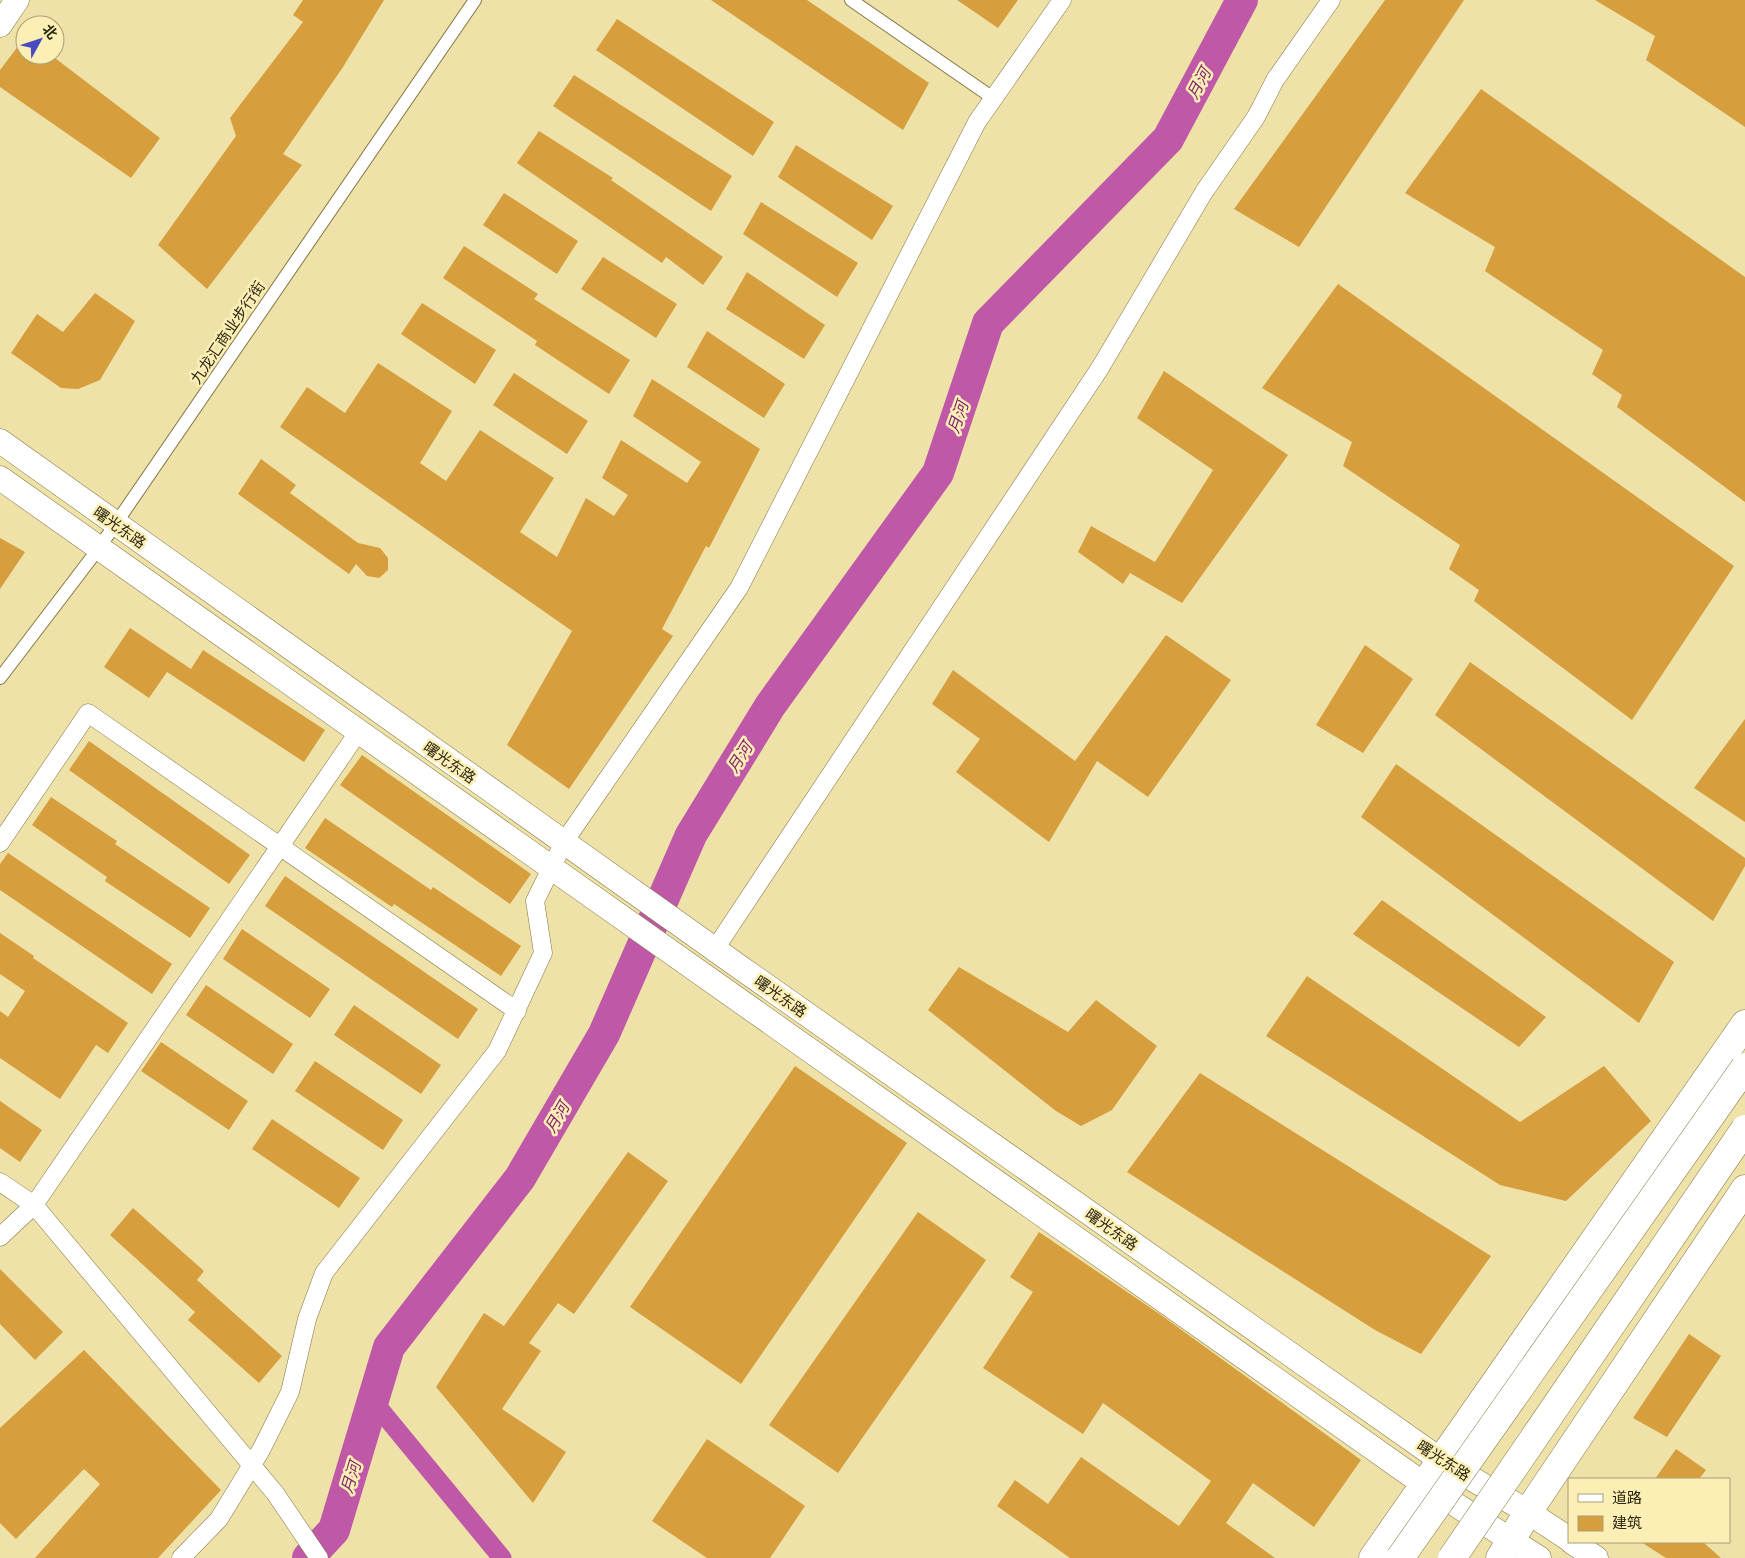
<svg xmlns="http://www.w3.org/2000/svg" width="1745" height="1558" font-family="Barlow,'Noto Sans SC',sans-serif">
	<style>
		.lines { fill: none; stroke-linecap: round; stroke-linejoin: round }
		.canal { stroke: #bf58a7; stroke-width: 19 }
		.river { stroke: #bf58a7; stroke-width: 32 }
		.building { fill: #d69e3c }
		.pedestrian-casing { stroke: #837742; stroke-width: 14 }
		.minor-casing { stroke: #837742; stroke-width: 19 }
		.secondary-casing { stroke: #837742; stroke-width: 25 }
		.primary-casing { stroke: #837742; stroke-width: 29 }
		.pedestrian { stroke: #fff; stroke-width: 12 }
		.minor { stroke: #fff; stroke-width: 18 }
		.secondary { stroke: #fff; stroke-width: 24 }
		.primary { stroke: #fff; stroke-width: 28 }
		.trunk-bridge-casing { stroke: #837742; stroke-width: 29; stroke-linecap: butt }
		.trunk-bridge { stroke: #fff; stroke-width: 28 }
		.labels { text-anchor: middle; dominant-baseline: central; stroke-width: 5; stroke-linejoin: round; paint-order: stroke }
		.street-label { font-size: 15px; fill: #2c2711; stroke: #fcefb6 }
		.water-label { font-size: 16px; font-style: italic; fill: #7d1e6a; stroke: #fcefb6 }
	</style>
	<rect width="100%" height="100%" fill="#eee2a9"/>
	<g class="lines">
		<path class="canal" d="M373,1401l129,157"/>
		<path class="river" d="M308,1558l26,-28 55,-183 131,-169 84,-144 87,-199 79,-129 168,-233 50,-150 180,-184 74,-139"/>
	</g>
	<path class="building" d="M303,0h81l-41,67 -60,87 19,11 -95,124 -49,-44 78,-109 -6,-18 73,-96 -10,-7z
		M711,0h96l122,83 -26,47z
		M957,0h61l-20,28z
		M1385,0h79l-165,247 -65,-38z
		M1595,0h150v127l-99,-67 9,-24z
		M617,19l157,103 -21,34 -157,-106z
		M25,37v18h26l109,83 -29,40 -131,-91v-17z
		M574,75l158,101 -21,35 -158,-105z
		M1481,89l264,188v225l-128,-95 5,-12 -30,-21 11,-24 -118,-79 10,-24 -90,-54z
		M539,131l74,47 -2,2 112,77 -20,28 -37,-28 -4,6 -145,-100z
		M796,145l97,61 -21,34 -94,-63z
		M504,193l74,48 -21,33 -74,-49z
		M761,202l97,61 -21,34 -94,-63z
		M464,246l74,48 -4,5 96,61 -21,34 -74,-49 2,-4 -94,-63z
		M603,257l74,47 -21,34 -75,-49z
		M747,272l78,53 -21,34 -78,-50z
		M1338,284l396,282 -102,154 -158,-119 5,-11 -30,-21 11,-24 -117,-79 9,-24 -90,-54z
		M95,293l40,28 -35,59 -22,9 -17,-1 -50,-35 26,-39 26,18z
		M422,303l74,47 -21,34 -74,-50z
		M707,331l78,53 -21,34 -77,-51z
		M378,363l74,48 -32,52 26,18 34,-51 74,48 -34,54 37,25 29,-59 28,18 14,-21 -26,-17 19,-38 66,43 14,-21 -68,-46 19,-37 108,70 -51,99 -3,-2 -44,83 11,7 -104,153 -62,-44 65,-114 -292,-204 27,-40 38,26z
		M1164,371l124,84 -106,148 -52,-30 -7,11 -45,-32 13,-26 64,36 58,-92 -76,-52z
		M514,373l74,48 -21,33 -74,-49z
		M261,459l35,26 -6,8 68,50 22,5 8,10v12l-9,8 -12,-2 -11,-12 -7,10 -111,-80z
		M0,538l25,14 -25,37z
		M130,628l61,41 12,-19 122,80 -21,32 -137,-90 -18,26 -45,-31z
		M1166,635l65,45 -83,117 -51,-36 -48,81 -93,-70 24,-33 -48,-35 21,-34 122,91z
		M1365,645l48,34 -50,74 -47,-28z
		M1470,662l275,196v8l-32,55 -278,-206z
		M1745,719v103l-51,-34z
		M89,741l161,114 -21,29 -160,-114z
		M362,755l169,119 -21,30 -170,-119z
		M1396,764l278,198 -35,61 -278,-206z
		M51,797l66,44 -2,3 95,64 -20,30 -85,-57 2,-4 -75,-52z
		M325,818l106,72 2,-3 88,59 -20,30 -107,-72 -2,3 -87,-59z
		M8,853l164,111 -20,30 -152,-104v-26z
		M285,876l193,133 -20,30 -193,-133z
		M1382,900l164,117 -27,30 -166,-113z
		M242,929l88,60 -20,29 -87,-59z
		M0,933l34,23 -1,2 95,65 -20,30 -12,-8 -36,54 -60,-41v-47l8,6 17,-26 -25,-17z
		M959,967l109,65 28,-32 61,46 -45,64 -31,16 -25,-15 -128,-101z
		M1307,976l213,146 84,-56 47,55 -85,80 -66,-16 -234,-149z
		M206,985l87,59 -20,30 -87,-59z
		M354,1005l87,60 -20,29 -87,-59z
		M161,1042l87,59 -19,29 -88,-59z
		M315,1061l88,59 -20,30 -88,-59z
		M795,1066l112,77 -166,241 -111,-77z
		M1200,1073l291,183 -70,98 -46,-24 -248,-158z
		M0,1101l42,29 -22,32 -20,-14z
		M272,1119l88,59 -21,30 -87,-59z
		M628,1152l40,29 -94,133 -16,-11 -29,40 12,8 -39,58 64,43 -33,51 -97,-116 48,-74 20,13z
		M133,1208l71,63 -7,9 85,76 -23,27 -71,-63 7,-8 -85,-77z
		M918,1212l68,48 -148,213 -69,-48z
		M1039,1232l122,83 200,145 -47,67 -61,-44 -27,40 49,35h-205l-73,-52 18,-26 33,24 33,-47 98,69 32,-45 -108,-78 -20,31 -100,-66 50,-76 -23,-15z
		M0,1269l63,63 -28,28 -35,-36z
		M1689,1334l32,22 -54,81 -34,-19z
		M84,1350l137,140 -63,68h-123l65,-74 -16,-15 -68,70 -16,-16v-95z
		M707,1439l98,67 -35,52h-63l-55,-37z
		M1676,1449l30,21 -7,9h-44z
		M1641,1542h62l18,16h-55z"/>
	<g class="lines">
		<g class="pedestrian-casing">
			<path id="pedestrian" d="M851,0l142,98
				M0,678l99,-130 376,-548"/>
		</g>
		<g class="minor-casing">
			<path id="minor" d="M0,843l88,-130 429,298
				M715,949l385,-581 104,-176 52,-75 19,-37 56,-80
				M0,1182l34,23 241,288 44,65
				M0,1237l34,-32 325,-474
				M181,1558l38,-39 42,-69 29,-58 17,-73 17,-46 173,-222 46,-98 -8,-52 29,-59 175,-254 238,-466 85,-122"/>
		</g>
		<g class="secondary-casing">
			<path id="secondary" d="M0,25l17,-25
				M0,441l741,527 701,493 86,51 41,27
				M0,478l1425,1007 114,73
				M1572,1542l24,16"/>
		</g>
		<g class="primary-casing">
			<path id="primary" d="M1373,1558l372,-534
				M1500,1558l28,-46 217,-323"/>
		</g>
		<use href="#pedestrian" class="pedestrian"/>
		<use href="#minor" class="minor"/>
		<use href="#secondary" class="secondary"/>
		<use href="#primary" class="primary"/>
		<g class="trunk-bridge-casing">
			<path id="trunk-bridge" d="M1400,1558l345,-491
				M1452,1558l293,-429"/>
		</g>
		<use href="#trunk-bridge" class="trunk-bridge"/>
	</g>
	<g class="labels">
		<g class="street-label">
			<text transform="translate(227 332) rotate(-56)">九龙汇商业步行街</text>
			<text transform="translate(120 527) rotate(35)">曙光东路</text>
			<text transform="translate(450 762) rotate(35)">曙光东路</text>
			<text transform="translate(781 996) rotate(35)">曙光东路</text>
			<text transform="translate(1112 1229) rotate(35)">曙光东路</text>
			<text transform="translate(1444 1460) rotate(33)">曙光东路</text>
		</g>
		<g class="water-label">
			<text transform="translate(1198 83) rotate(-62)">月河</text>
			<text transform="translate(957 417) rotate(-71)">月河</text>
			<text transform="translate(739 757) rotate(-58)">月河</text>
			<text transform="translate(556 1117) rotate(-60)">月河</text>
			<text transform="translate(350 1477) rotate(-73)">月河</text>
		</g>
	</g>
	<rect x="1568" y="1478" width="162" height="65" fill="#fcefb6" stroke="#a99f74"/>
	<rect x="1578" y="1494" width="25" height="8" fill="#ffffff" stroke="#a99f74"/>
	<text x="1612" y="1503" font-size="15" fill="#2c2711">道路</text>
	<rect x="1578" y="1516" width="25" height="15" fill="#d69e3c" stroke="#a99f74"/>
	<text x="1612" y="1528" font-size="15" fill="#2c2711">建筑</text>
	<g transform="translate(40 40) rotate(50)"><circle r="24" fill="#fcefb6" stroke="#a99f74"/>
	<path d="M0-4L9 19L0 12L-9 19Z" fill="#4a49bf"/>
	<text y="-8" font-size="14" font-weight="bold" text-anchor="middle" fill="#2c2711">北</text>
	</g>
</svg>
